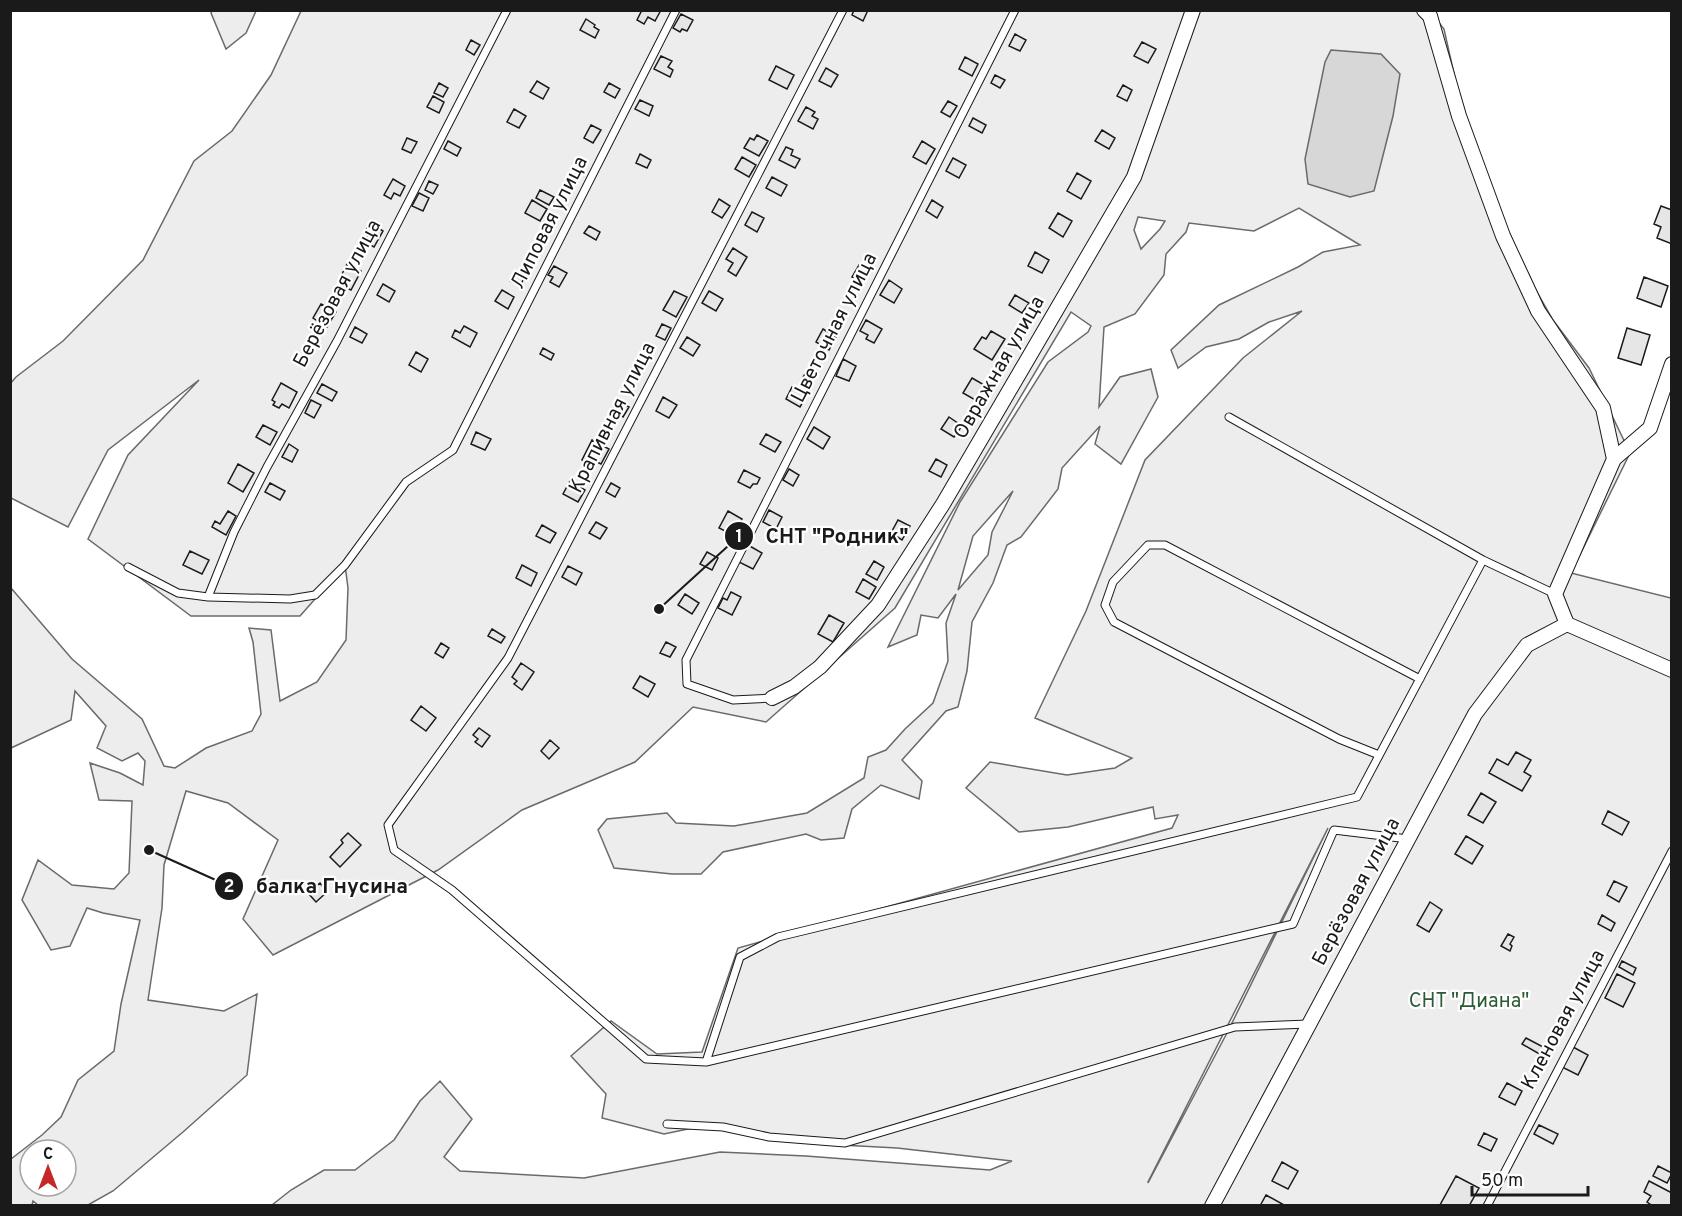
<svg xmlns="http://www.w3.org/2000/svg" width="1682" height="1216" font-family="Overpass,sans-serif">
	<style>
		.built { fill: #ededed; stroke: #6a6a6a; stroke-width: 1.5; fill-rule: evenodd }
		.water { fill: #d7d7d7; stroke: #6a6a6a; stroke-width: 1.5 }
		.building { fill: #e6e6e6; stroke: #1a1a1a; stroke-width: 1.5 }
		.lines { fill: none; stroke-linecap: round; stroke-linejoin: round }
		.lane-casing { stroke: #1a1a1a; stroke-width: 9 }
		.street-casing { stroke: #1a1a1a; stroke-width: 16 }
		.lane { stroke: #fff; stroke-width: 7 }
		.street { stroke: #fff; stroke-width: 14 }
		.labels { text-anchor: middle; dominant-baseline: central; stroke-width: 4.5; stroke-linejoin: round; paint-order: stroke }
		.street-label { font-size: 20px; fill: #1a1a1a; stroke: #fff }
		.park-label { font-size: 20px; fill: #2b5a34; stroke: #fff }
		.leader { fill: none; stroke: #1a1a1a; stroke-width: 2 }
		.callout-dot { fill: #1a1a1a; stroke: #fff; stroke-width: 2 }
		.mark-label { font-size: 18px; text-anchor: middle; font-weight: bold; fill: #fff }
		.callout-label { font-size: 21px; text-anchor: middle; font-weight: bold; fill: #1a1a1a; stroke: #fff; stroke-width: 4.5; stroke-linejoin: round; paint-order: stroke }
	</style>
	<rect width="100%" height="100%" fill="#fff"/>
	<path class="built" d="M212,11v-1l44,1 -10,22 -20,16 -15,-36z
		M301,11h1129l14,18 19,85 54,143 36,63 36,48 41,85 -59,120 100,25v607h-1399l19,-15 33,-20h31l39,-30 26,-39 20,-20 32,38 -28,38 16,14 124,7 136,-26 86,4 184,14 22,-9 -115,-13 -75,-4 -115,-19 -43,9 -62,-16 4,-24 -35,-38 40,-35 46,33 45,-2 36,-104 434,-120 6,-13 -23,4 -2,-12 -85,20 -49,5 -53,-44 24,-26 77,13 48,-7 17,-10 -97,-40 51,-107 59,-151 98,-102 59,-47 -33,11 -30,17 -33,8 -28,21 -7,-18 48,-45 79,-38 25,-15 37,-7 -61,-37 -45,23 -65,-8 -3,9 -20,22 -2,21 -29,39 -31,13 -5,80 21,-30 31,-8 7,28 -37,67 -26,-20 5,-18 -38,42 -4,21 -37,48 -14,8 -14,38 -21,39 -5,49 -9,36 -12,4 -44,49 20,21 -3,18 -38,-14 -29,24 -8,29 -23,2 -15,-6 -83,18 -22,22h-29l-58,-6 -16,-38 9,-11 60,-6 9,10 58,3 73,-13 57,-35 4,-21 18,-7 19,-21 28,-26 15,-42 -2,-38 10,-29 -18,24 -17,-3 -4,20 -29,12 72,-145 88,-140 40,-30 3,-6 -20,-14 -176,296 -129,114 -73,-15 -58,55 -113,48 -84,60 -165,85 -30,-36 35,-79 -50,-37 -42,-12 -22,74 -2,43 -14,92 76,11 33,-17 -10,81 -64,57 -70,59 -25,14h-50l-5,-4 -1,4h-21v-46l31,-24 19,-18 17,-37 36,-29 7,-47 19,-84 -37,-7 -16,-5 -17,38 -19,4 -29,-50 16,-40 34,25 42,4 15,-16 3,-72 -33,-1 -9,-37 30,10 23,12 2,-24 -7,-8 -16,8 -25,-13 9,-22 -31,-35 -4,29 -60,28v-160l61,71 70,60 22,47 11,2 31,-20 46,-17 9,-17 -8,-72 -4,-14 22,2 9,71 37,-19 29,-42 2,-52 -3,-23 -45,51h-109l-103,-77 40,-84 71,-75 -91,70 -40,77 -57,-29 -1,-114 6,-7 47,-36 80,-81 51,-99 38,-30 39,-56zM1138,217l27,4 -5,8 -19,20 -7,-19zM1013,491l-21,41 -4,23 -30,35 15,-54zM1328,828l-100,203 -80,152v-1zM30,1150h36v36h-36z"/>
	<path class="water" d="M1331,50l50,4 19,20 -7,42 -19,75 -24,6 -42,-13 -3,-25 20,-97z"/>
	<path class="building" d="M642,10h19l-6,11 -7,-4 -4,7 -7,-4z
		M854,10h14l-5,11 -11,-6z
		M681,14l12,6 -6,11 -5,-2 -2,3 -7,-4z
		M586,19l9,6 -1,2 5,3 -4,8 -15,-8z
		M1015,34l11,6 -6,11 -11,-5z
		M471,40l9,5 -6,10 -8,-5z
		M1142,42l14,7 -8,14 -14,-7z
		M661,56l11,5 -4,6 5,3 -3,7 -16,-8z
		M965,57l13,7 -6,12 -13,-7z
		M776,66l18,9 -7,14 -18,-9z
		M826,68l12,7 -7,12 -12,-6z
		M995,75l10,5 -5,8 -9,-5z
		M537,81l12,7 -6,11 -13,-7z
		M439,83l9,5 -5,9 -9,-4z
		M609,83l11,6 -5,9 -11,-6z
		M1123,85l9,5 -5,11 -10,-5z
		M433,96l11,6 -5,11 -12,-6z
		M640,100l13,6 -4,10 -14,-7z
		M948,101l9,5 -7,11 -9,-5z
		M806,107l9,5 -3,4 6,3 -5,10 -15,-8z
		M514,109l12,7 -7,12 -12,-6z
		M973,118l13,7 -4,8 -13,-7z
		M591,125l10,5 -8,13 -9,-5z
		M1102,130l13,8 -6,11 -14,-8z
		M757,135l11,6 -9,15 -15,-8 6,-10 4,2z
		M407,138l10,4 -6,11 -9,-4z
		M448,141l13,7 -4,8 -13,-7z
		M922,141l13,8 -9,15 -13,-7z
		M786,147l7,3 -2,5 9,4 -5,9 -16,-8z
		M640,154l11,6 -4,8 -11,-5z
		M742,157l14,8 -7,12 -14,-8z
		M953,158l13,7 -7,13 -13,-7z
		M1077,173l14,8 -10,18 -14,-8z
		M772,177l15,8 -6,11 -15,-8z
		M393,179l12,7 -5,10 -6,-3 -3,6 -7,-4z
		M429,181l9,4 -5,9 -8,-4z
		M540,190l14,7 -5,8 -13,-7z
		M419,193l10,5 -6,13 -11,-5z
		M719,199l11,7 -8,12 -10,-6z
		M532,200l15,9 -7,12 -15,-8z
		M932,200l11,7 -6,11 -11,-7z
		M1661,206l11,4v34l-15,-6 4,-11 -7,-3z
		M752,212l12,6 -7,14 -12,-7z
		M1058,213l14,8 -9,16 -14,-9z
		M370,223l13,8 -9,16 -9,-5 3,-7 -4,-2z
		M589,226l11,6 -4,8 -12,-7z
		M733,248l14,9 -11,19 -8,-5 5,-8 -7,-4z
		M1035,252l14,8 -7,13 -14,-7z
		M347,264l14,7 -10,19 -9,-4 4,-8 -5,-2z
		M859,265l9,5 -7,13 -9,-6z
		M554,266l13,7 -8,14 -9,-5 3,-5 -5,-2z
		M514,273l10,5 -4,8 -10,-5z
		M1644,277l24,9 -7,21 -24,-9z
		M889,280l13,9 -8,14 -14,-8z
		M383,284l12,7 -6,11 -12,-7z
		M502,290l12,7 -6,12 -13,-8z
		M674,291l13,6 -11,20 -13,-7z
		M709,291l14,8 -7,12 -14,-8z
		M1015,295l14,8 -7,10 -13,-8z
		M321,304l15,8 -9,15 -3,-2 -2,3 -5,-3 2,-3 -6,-4z
		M866,320l16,9 -8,14 -8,-4 2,-4 -8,-4z
		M662,324l9,4 -6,12 -9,-4z
		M464,326l13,7 -7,14 -18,-10 3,-7 5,3z
		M355,327l12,7 -5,9 -12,-6z
		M1627,328l23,7 -9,30 -23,-7z
		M823,329l13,8 -7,13 -13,-8z
		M991,331l14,8 -13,21 -18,-11 8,-12 4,2z
		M687,337l13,8 -7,11 -13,-8z
		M543,348l11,6 -3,6 -11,-6z
		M416,352l12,7 -7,13 -12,-7z
		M843,359l13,7 -7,15 -13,-5z
		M806,372l6,3 -3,5 4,2 -3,6 -10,-5z
		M972,378l14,8 -9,15 -14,-8z
		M281,383l16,9 -8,16 -7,-4 -3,4 -6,-3 2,-3 -3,-2z
		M322,384l15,8 -5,9 -15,-8z
		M792,387l15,8 -7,12 -14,-8z
		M663,397l14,8 -8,13 -13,-7z
		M311,400l10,5 -7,13 -9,-5z
		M618,401l11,6 -6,10 -11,-7z
		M949,417l13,9 -8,11 -13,-8z
		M263,425l14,7 -7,13 -14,-8z
		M814,427l16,10 -7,12 -16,-10z
		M476,432l15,7 -6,11 -14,-6z
		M766,434l15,8 -6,10 -15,-8z
		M592,440l17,9 -8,15 -6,-3 -3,4 -10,-5z
		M289,444l9,6 -6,12 -10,-5z
		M936,459l11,6 -6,12 -12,-6z
		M238,464l16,9 -11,19 -15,-9z
		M789,469l10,6 -6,11 -10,-6z
		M744,470l16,8 -3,6h-4l-3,4 -12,-6z
		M570,481l15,9 -7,12 -15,-8z
		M270,483l15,8 -5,9 -15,-8z
		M611,483l9,5 -5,9 -9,-5z
		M769,510l13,7 -6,12 -13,-7z
		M228,511l8,5 -10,19 -14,-8 3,-6 5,3z
		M728,511l14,8 -9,16 -14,-7z
		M898,520l12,6 -8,14 -11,-7z
		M596,522l11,6 -7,11 -11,-6z
		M542,525l14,8 -6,10 -14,-7z
		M748,545l14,8 -9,16 -14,-7z
		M190,551l19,9 -7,14 -19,-9z
		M707,552l11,6 -6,12 -12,-6z
		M874,561l10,6 -7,13 -11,-6z
		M522,565l15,8 -6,13 -15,-8z
		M568,566l14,7 -6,12 -14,-8z
		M863,579l13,8 -7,12 -13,-7z
		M731,592l10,5 -9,18 -14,-7 5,-10 4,2z
		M685,594l14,9 -7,11 -14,-9z
		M829,615l15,8 -11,19 -15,-8z
		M492,629l13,8 -4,6 -13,-7z
		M666,642l10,5 -6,10 -10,-4z
		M441,643l8,5 -6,10 -8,-5z
		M521,663l13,9 -12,18 -8,-6 3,-3 -5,-4z
		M640,676l15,8 -7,13 -15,-9z
		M421,706l15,12 -10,13 -15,-11z
		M479,728l11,8 -8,11 -7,-5 3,-3 -5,-4z
		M550,740l9,8 -10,11 -8,-8z
		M1516,752l15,8 -7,12 7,4 -9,15 -33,-18 8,-14 11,6z
		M1481,793l15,9 -13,21 -15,-8z
		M1608,811l21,11 -7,13 -20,-11z
		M348,833l13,12 -21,22 -10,-10 13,-14 -2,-3z
		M1466,836l17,10 -11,18 -17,-10z
		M1614,881l13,6 -8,15 -12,-7z
		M320,883l7,9 -11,10 -8,-9z
		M1430,902l12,8 -13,22 -12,-7z
		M1602,915l13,8 -4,8 -13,-7z
		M1508,934l6,3 -4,7 2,2 -2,5 -9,-5z
		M1622,961l14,7 -3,7 -14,-8z
		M1617,974l18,9 -12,24 -18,-9z
		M1526,1038l21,11 -4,7 -21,-12z
		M1573,1047l15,8 -10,20 -16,-8z
		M1507,1083l15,8 -7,14 -16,-8z
		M1539,1125l19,9 -5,10 -19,-10z
		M1484,1133l13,6 -6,12 -13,-6z
		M1282,1162l16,9 -10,18 -16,-8z
		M1658,1166l14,7 -5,10 -14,-7z
		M1456,1176l23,12 -10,18h-27l-2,-1z
		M1649,1181l23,12v13h-19l-6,-4 4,-6 -7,-4z
		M1266,1195l18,10v1h-24z"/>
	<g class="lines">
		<g class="lane-casing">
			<path id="lane" d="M843,10l-335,648 -120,167 6,25 58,40 194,169 60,3 34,-105 38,-20 579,-140 126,-237 72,34
				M1229,417l254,143
				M128,567l50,26 30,4 82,2 25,-4 30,-30 61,-83 47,-32 223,-440
				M208,597l26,-65 33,-65 70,-126 170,-331
				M772,698l-39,2 -46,-16 -1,-24 329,-650
				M1379,755l-40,-16 -225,-117 -9,-17 8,-23 35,-37h17l255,134
				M706,1062l587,-138 41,-94 74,9
				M667,1124l56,3 46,10 76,6 390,-116 73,-3
				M1487,1206l185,-355"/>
		</g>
		<g class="street-casing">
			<path id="street" d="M1424,10l6,6 29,100 44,120 35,75 65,97 11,51 -59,135 12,30 105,46
				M1614,459l36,-31 22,-64
				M772,698l22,-11 26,-20 58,-62 65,-101 191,-327 59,-167
				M1212,1206l263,-492 52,-69 40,-21"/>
		</g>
		<use href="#lane" class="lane"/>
		<use href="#street" class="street"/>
	</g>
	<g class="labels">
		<g class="street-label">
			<text transform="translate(550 223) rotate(-63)">Липовая улица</text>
			<text transform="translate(338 294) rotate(-62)">Берёзовая улица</text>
			<text transform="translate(835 328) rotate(-63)">Цветочная улица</text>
			<text transform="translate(1000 368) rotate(-60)">Овражная улица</text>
			<text transform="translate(613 418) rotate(-63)">Крапивная улица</text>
			<text transform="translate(1357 892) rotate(-62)">Берёзовая улица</text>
			<text transform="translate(1564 1020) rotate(-62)">Кленовая улица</text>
		</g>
		<g class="park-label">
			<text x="1469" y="1002">СНТ "Диана"</text>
		</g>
	</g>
	<path class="leader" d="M659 609L739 536M149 850L229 886"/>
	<g class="callout-dot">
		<circle cx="659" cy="609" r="6"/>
		<circle cx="149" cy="850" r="6"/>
		<circle cx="739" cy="536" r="15"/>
		<circle cx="229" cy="886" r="15"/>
	</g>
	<g class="mark-label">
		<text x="739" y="542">1</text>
		<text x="229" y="892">2</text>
	</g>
	<g class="callout-label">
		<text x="837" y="543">СНТ "Родник"</text>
		<text x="332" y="893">балка Гнусина</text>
	</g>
	<rect width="1682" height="1216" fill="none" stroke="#1a1a1a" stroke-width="24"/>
	<g transform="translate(48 1168)"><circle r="28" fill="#ffffff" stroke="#a3a3a3" stroke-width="1.5"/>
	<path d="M0-4.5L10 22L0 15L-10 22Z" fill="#c62828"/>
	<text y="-9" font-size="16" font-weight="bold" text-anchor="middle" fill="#1a1a1a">С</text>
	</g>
	<path d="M1472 1186v9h116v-9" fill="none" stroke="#1a1a1a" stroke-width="3"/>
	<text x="1481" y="1186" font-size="18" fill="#1a1a1a" stroke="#ffffff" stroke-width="4.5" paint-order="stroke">50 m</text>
</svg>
